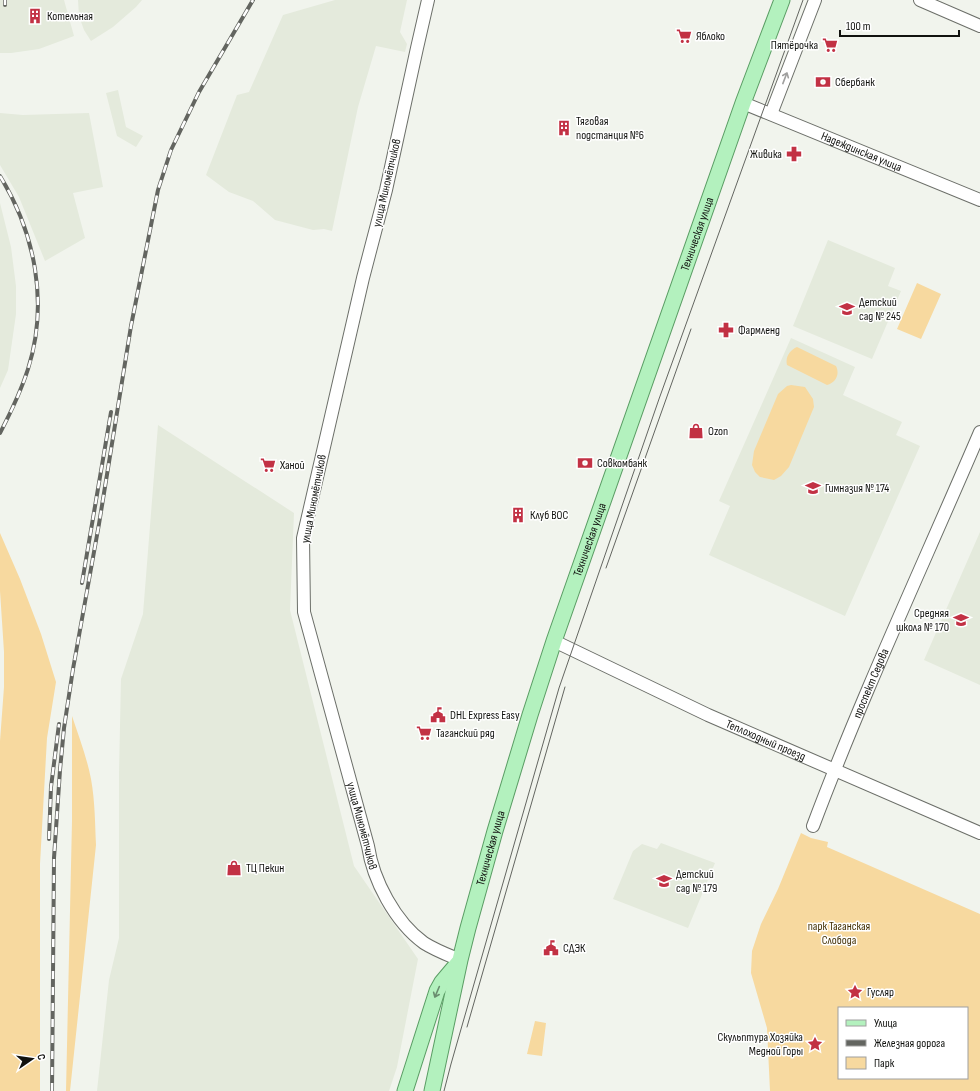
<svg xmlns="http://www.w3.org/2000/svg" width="980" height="1091" font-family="'Sofia Sans Condensed',sans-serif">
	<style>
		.built { fill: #e4eadc }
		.green { fill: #f7d99f; fill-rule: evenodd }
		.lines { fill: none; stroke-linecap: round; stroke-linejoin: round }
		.minor-casing { stroke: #6c6f69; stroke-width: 14 }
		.major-casing { stroke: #5a9d64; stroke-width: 17 }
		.minor { stroke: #fff; stroke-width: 12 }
		.major { stroke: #b3f1be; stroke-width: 15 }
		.tram { stroke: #636560; stroke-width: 1 }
		.rail-casing { stroke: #636560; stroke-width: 4 }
		.rail { stroke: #fff; stroke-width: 2.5; stroke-dasharray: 8; stroke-linecap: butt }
		.oneway { stroke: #a0a09f }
		.oneway2 { stroke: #6a8d6f }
		.labels { text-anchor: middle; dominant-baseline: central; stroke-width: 3; stroke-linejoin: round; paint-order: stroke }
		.poi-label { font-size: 12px; fill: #11120f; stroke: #fff; text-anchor: start }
		.street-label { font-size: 12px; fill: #11120f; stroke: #fff }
		.park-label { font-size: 12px; fill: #453206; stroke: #fff }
	</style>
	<rect width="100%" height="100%" fill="#f1f4ed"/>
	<path class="built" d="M0,0h64l10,36 -35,13 -28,4h-11z
		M78,0h64l-6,7 -23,20 -22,14 -7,-11 -5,-14z
		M335,0h72l-7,32 7,12 -2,8 -29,-6 -18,61 -26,124 -8,-2 -11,1 -38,-10 -22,-19 -24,-9 -23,-17 31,-80 12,-3 34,-77z
		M118,90l8,37 17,9 -7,11 -19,-11 -11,-43z
		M0,113l23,2 66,-2 14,74 -30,6 12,45 -40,23 -26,-64 -19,-32z
		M0,203l11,44 5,39v28l-8,56 -8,18z
		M828,240l67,28 -7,18 13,5 -29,68 -79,-33z
		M791,338l64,29 -12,28 59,27 -6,13 24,11 -75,170 -136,-61 21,-49 -11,-5z
		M158,425l136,88 -4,97 64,256 64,93 -21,108 -8,24h-292l12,-111 10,-42v-165l2,-94 22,-65z
		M980,532v153l-56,-25z
		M661,843l54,20 -27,65 -75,-29 20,-48 9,-7 15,5z"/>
	<path class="green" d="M917,283l24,11 -20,45 -24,-10z
		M797,347l39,19c4,8 0,17 -9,19l-40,-20c-2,-8 3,-15 10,-18z
		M791,385l14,2 8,12 1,8 -25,60 -8,9 -7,4 -14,-3 -5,-5 -3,-7 2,-14 24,-57 9,-8z
		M0,533l20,46 21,55 15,48 -9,56 -7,126v227h-40v-350l4,-54v-35l-4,-61z
		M72,716c7,21 15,42 19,63 4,22 4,44 5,66l-26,246h-4l6,-270z
		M801,833l10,5 17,4 -1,5 153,67v177h-210l-3,-63 -16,-55 1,-22 9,-27 17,-35zM839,1008h128v70h-128z
		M535,1021l11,2 -4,33 -15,-2z"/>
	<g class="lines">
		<g class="minor-casing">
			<g id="minor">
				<path id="s1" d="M428,0l-11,48 -31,142 -23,88 -60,260 1,74 64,234c5,34 27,76 56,97 11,7 24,12 36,17"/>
				<path d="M920,0l60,26"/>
				<path id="s2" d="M743,103l237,97"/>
				<path d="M771,114l44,-114"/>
				<path id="s3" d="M554,641l154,74 272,118"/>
				<path id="s4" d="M813,826c50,-133 111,-263 167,-394"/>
			</g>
		</g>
		<g class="major-casing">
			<g id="major">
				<path d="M405,1091l32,-100 5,-9 16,-19"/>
				<path id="s5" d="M432,1091l28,-131 8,-32 27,-97 35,-116 24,-74 189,-538 39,-103"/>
			</g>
		</g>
		<use href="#minor" class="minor"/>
		<use href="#major" class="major"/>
		<path class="tram" d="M606,568l85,-239
			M467,1027l98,-340
			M444,1091l7,-27 108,-376 100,-289 144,-399"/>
		<g class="rail-casing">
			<path id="rail" d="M5,5v-5
				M0,176c35,57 49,127 28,193 -7,22 -17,43 -28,64
				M82,583l29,-171
				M49,839l2,-52 8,-63
				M52,1091l2,-233 6,-88 4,-42 9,-59 26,-145 32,-198 27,-136 13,-40 28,-58 54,-92"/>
		</g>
		<use href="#rail" class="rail"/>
	</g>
	<defs><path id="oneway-shaft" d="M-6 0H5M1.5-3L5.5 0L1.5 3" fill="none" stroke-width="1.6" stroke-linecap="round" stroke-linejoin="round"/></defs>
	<use class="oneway" href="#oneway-shaft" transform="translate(785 78) rotate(-69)"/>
	<use class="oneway2" href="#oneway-shaft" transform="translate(437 992) rotate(113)"/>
	<defs>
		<g id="building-bare" transform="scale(1.2)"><path d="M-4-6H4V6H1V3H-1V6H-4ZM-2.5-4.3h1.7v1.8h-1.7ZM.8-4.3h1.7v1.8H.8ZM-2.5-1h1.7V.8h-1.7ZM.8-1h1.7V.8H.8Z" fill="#c23144" stroke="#fff" stroke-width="2.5" paint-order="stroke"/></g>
		<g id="supermarket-bare" transform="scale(1.2)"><path d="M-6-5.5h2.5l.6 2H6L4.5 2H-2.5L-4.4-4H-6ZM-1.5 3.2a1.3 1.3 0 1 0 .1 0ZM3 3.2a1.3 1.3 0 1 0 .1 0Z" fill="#c23144" stroke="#fff" stroke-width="2.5" paint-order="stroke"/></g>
		<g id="bank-bare" transform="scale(1.2)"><path d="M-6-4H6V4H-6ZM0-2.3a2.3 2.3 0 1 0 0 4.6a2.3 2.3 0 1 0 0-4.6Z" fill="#c23144" stroke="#fff" stroke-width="2.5" paint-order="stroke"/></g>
		<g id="pharmacy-bare" transform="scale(1.2)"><path d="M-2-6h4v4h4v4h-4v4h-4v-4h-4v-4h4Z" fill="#c23144" stroke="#fff" stroke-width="2.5" paint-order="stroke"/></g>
		<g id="school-bare" transform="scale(1.2)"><path d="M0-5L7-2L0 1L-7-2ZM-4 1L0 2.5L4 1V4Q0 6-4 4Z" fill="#c23144" stroke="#fff" stroke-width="2.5" paint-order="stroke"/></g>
		<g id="shop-bare" transform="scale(1.2)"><path d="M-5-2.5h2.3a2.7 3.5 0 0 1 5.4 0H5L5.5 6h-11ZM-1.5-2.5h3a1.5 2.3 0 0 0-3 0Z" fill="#c23144" stroke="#fff" stroke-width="2.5" paint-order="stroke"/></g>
		<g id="civic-bare" transform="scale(1.2)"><path d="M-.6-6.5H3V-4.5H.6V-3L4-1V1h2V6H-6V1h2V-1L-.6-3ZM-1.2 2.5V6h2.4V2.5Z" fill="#c23144" stroke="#fff" stroke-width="2.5" paint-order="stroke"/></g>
		<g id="sight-bare" transform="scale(1.2)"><path d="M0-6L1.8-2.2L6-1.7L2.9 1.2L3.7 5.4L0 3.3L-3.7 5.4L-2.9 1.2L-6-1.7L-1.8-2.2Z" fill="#c23144" stroke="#fff" stroke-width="2.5" paint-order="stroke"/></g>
	</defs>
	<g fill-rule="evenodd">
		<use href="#building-bare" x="35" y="16"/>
		<use href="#supermarket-bare" x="684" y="36"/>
		<use href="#supermarket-bare" x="830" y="45"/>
		<use href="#bank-bare" x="823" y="82"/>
		<use href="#building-bare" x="564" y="128"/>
		<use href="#pharmacy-bare" x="794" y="154"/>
		<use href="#school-bare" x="847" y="309"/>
		<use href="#pharmacy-bare" x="726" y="330"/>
		<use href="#shop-bare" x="696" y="431"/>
		<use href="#bank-bare" x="585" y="463"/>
		<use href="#supermarket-bare" x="268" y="465"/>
		<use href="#school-bare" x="813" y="488"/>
		<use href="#building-bare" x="518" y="515"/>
		<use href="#school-bare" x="961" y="620"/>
		<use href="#civic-bare" x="438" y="715"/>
		<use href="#supermarket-bare" x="424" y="733"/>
		<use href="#shop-bare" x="234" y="868"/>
		<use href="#school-bare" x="664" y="881"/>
		<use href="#civic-bare" x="551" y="948"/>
		<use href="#sight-bare" x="855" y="992"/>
		<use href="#sight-bare" x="815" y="1044"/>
	</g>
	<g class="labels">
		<g class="poi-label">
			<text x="47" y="16">Котельная</text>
			<text x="696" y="36">Яблоко</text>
			<text x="818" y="45" text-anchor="end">Пятёрочка</text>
			<text x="835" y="82">Сбербанк</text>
			<text x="576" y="121">Тяговая<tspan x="576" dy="14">подстанция №6</tspan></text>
			<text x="782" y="154" text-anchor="end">Живика</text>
			<text x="859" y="302">Детский<tspan x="859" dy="14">сад № 245</tspan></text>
			<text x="738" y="330">Фармленд</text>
			<text x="708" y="431">Ozon</text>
			<text x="597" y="463">Совкомбанк</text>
			<text x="280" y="465">Ханой</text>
			<text x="825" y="488">Гимназия № 174</text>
			<text x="530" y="515">Клуб ВОС</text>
			<text x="949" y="613" text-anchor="end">Средняя<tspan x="949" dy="14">школа № 170</tspan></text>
			<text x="450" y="715">DHL Express Easy</text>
			<text x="436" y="733">Таганский ряд</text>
			<text x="246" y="868">ТЦ Пекин</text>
			<text x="676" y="874">Детский<tspan x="676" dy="14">сад № 179</tspan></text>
			<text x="563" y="948">СДЭК</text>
			<text x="867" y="992">Гусляр</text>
			<text x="803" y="1037" text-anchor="end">Скульптура Хозяйка<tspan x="803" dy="14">Медной Горы</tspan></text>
		</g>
		<g class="street-label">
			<text stroke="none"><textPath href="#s2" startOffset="128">Надеждинская улица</textPath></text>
			<text transform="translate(387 183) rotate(-77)">улица Миномётчиков</text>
			<text stroke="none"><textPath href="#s5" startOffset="898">Техническая улица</textPath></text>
			<text transform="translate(314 499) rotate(-79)">улица Миномётчиков</text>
			<text stroke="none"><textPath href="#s5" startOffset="574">Техническая улица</textPath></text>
			<text stroke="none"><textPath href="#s4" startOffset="154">проспект Седова</textPath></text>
			<text stroke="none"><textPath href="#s3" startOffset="234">Теплоходный проезд</textPath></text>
			<text stroke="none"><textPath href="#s1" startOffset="848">улица Миномётчиков</textPath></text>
			<text stroke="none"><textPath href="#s5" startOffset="250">Техническая улица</textPath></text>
		</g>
		<g class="park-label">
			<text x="839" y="926">парк Таганская<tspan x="839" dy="14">Слобода</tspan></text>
		</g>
	</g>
	<rect x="838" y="1007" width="130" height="72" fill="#ffffff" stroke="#a0a09f"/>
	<rect x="846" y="1020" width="20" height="6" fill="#b3f1be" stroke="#a0a09f"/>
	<text x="874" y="1027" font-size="12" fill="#11120f">Улица</text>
	<rect x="846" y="1040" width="20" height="6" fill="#636560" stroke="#a0a09f"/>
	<text x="874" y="1047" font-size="12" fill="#11120f">Железная дорога</text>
	<rect x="846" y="1057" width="20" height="12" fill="#f7d99f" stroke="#a0a09f"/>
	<text x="874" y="1067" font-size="12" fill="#11120f">Парк</text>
	<g transform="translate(32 1059) rotate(77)" stroke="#ffffff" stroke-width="3" paint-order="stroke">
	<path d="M0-3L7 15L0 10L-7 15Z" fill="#11120f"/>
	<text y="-6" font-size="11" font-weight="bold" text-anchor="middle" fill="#11120f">С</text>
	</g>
	<path d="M840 30v6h119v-6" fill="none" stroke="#11120f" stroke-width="2"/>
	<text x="846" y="30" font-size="12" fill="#11120f" stroke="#ffffff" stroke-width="3" paint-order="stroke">100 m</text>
</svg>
